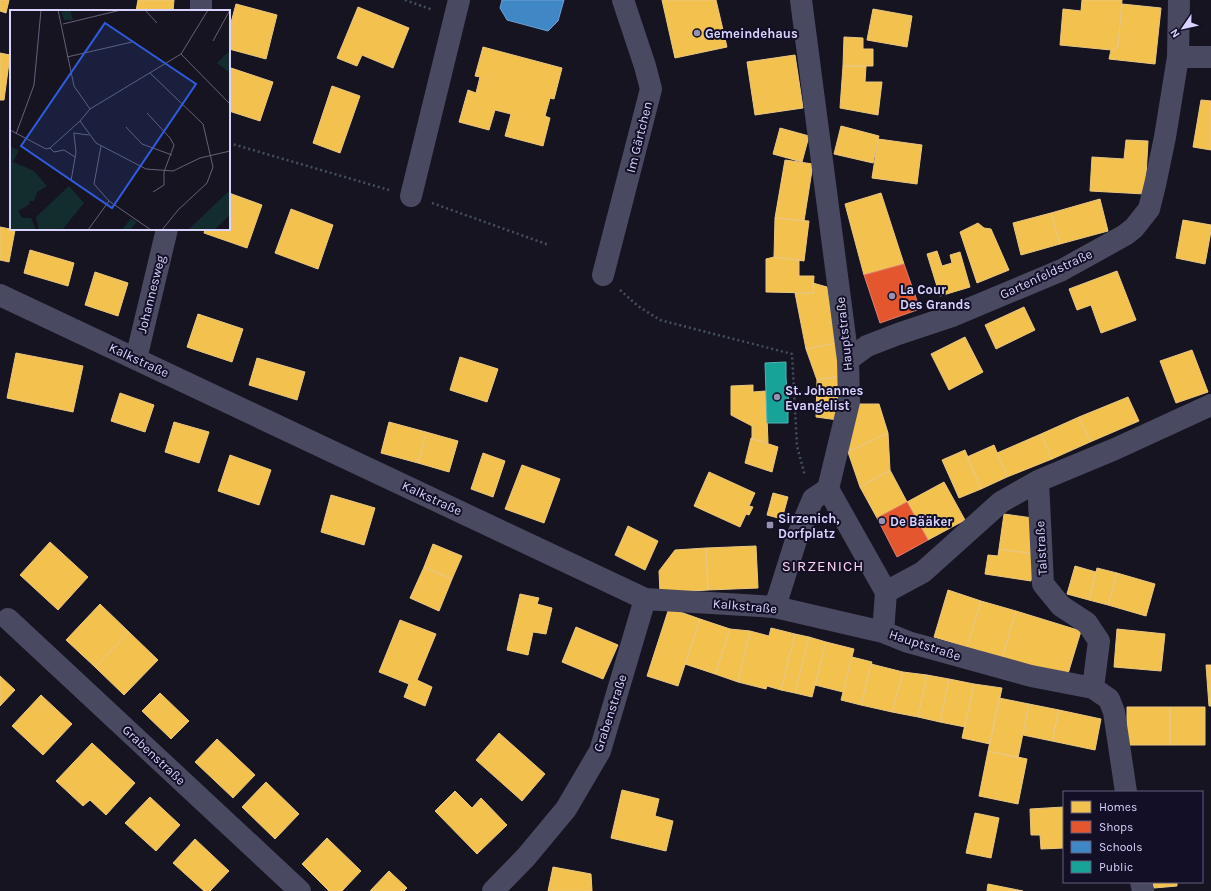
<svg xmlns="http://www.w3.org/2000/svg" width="1211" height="891" font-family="Karla,sans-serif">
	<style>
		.homes { fill: #f2c14e; stroke: #eac783 }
		.shops { fill: #e4572e; stroke: #e17c6d }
		.schools { fill: #3f88c5; stroke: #6d9fd6 }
		.public { fill: #17a398; stroke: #51b2b7 }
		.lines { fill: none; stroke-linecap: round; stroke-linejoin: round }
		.path { stroke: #44505f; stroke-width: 2.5; stroke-dasharray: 2 3; stroke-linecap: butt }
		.minor { stroke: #4a4962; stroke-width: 22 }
		.poi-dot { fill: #9591b1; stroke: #130f26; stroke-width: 1.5 }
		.labels { text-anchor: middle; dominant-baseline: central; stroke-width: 4; stroke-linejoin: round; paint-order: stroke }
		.poi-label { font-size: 13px; font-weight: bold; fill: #d9d4ff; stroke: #130f26; text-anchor: start }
		.street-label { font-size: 13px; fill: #d9d4ff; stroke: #130f26 }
		.quarter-label { font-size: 15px; letter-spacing: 1px; fill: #ffd6f0; stroke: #130f26 }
		.inset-road { fill: none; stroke: #64617a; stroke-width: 1 }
		.view { fill: #305bdc; fill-opacity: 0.15; stroke: #305bdc; stroke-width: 2 }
		.inset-edge { fill: none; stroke: #d9d4ff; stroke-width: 2 }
	</style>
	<rect width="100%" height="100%" fill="#161421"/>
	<path class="homes" d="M0,0h9l-3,13 -6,-2z
		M138,0h36l-1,11h-37z
		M662,0h54l11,47 -52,11z
		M1082,0h40l-4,47 -7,3 -51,-5 3,-36 18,2z
		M236,4l41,11 -11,44 -37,-10v-19z
		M1122,4l39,4 -6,56 -46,-5 2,-9 7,-3z
		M358,7l51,21 -16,40 -31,-13 -5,11 -20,-8z
		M873,9l39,7 -5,31 -40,-7z
		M844,37l19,1v11h10v17h-30z
		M483,47l79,21 -8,31 -4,-1 -5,18 5,2 -7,28 -38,-10 6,-22 -16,-4 -6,20 -30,-8 9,-32 8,3 4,-16 -5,-1z
		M0,53l10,2 -6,45h-4z
		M795,55l8,53 -48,7 -8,-53z
		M843,66h23l-1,16h17l-4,33 -38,-7z
		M231,68l42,14 -13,39 -31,-10v-36z
		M332,86l28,10 -20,57 -27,-10z
		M1201,100l10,1v49l-18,-3z
		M841,126l38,10 -1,3 -5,24 -39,-9z
		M780,128l29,8 -7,26 -29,-8z
		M878,139l44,6 -5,39 -45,-6z
		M1126,140l22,1 -3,53 -55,-3 2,-34 32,2z
		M785,160l28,4 -9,57 -29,-3z
		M229,193l33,12 -15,43 -43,-15 1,-4h24z
		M881,193l23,71 -40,11 -19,-71z
		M1100,199l8,32 -48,13 -9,-31z
		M291,209l42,16 -15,44 -43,-16z
		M1051,213l9,31 -39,11 -8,-32z
		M775,218l34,3 -5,40 -30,-4z
		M1183,220l28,5v6l-6,33 -29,-6z
		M978,223l6,5 7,1 18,41 -32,13 -17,-51z
		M0,227l15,3 -6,32 -9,-2z
		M30,250l44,13 -6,23 -44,-13z
		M937,251l5,15 10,-3 -2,-8 10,-3 10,35 -30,9 -13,-42z
		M774,257l25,3v16h15l-1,17 -47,-1v-33z
		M1117,271l19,49 -35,13 -10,-28 -14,5 -8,-21z
		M95,272l33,11 -10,33 -33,-11z
		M813,283l14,4 9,56 -30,6 -11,-56h18z
		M1024,307l11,23 -39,19 -11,-24z
		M198,314l45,15 -11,33 -45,-15z
		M965,337l18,35 -34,18 -18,-36z
		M836,343l3,33 -22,4 -11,-31z
		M1192,350l16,42 -32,11 -16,-42z
		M16,353l67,13 -10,46 -66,-14z
		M460,357l38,12 -11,33 -37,-12z
		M257,358l48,14 -8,28 -48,-15z
		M839,376l-1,44 -22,-3 1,-37z
		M753,385v7l13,-1 2,52 -16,-4v-13l-21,-11v-29z
		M120,393l34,12 -9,27 -34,-11z
		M1128,397l11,24 -49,21 -11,-25z
		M859,404h20l9,29 -40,19z
		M1079,417l11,25 -38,17 -11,-25z
		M174,422l35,10 -10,31 -34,-11z
		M389,422l37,10 -8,31 -37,-10z
		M426,432l32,9 -9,31 -31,-9z
		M888,433l2,37 -30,17 -12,-35z
		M1041,434l11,25 -45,18 -10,-24z
		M751,438l27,9 -6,25 -27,-9z
		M994,445l13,32 -26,12 -14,-32z
		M965,450l16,39 -22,9 -17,-38z
		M483,453l22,8 -12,36 -22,-8z
		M230,455l41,15 -12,35 -41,-14z
		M522,465l38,14 -16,44 -39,-14z
		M890,470l17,32 -30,16 -17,-31z
		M709,472l46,21 -6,13 4,1 -4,8 -3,-1 -6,13 -46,-21z
		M944,482l21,38 -37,20 -21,-38z
		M773,493l15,4 -6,22 -15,-4z
		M331,495l44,13 -11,37 -43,-13z
		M1004,514l36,5 -5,35 -36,-5z
		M628,526l30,15 -13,29 -30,-15z
		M50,542l38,35 -30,33 -38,-35z
		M433,544l29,12 -10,23 -28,-12z
		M756,546l2,42 -50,2 -2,-42z
		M706,548l2,42 -48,3 -1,-22 16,-21z
		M999,549l36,5 -4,27 -46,-7 3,-19 10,1z
		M1075,566l21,6 -7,28 -22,-6z
		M424,567l28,12 -13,32 -29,-13z
		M1097,568l20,5 -9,32 -19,-5z
		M1117,573l38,11 -9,32 -38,-11z
		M948,590l33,11 -14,46 -33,-10z
		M520,594l19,4 -2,6 15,4 -6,26 -13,-2 -5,23 -21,-5z
		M981,601l35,10 -14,47 -35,-11z
		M100,604l29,28 -34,35 -29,-27z
		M669,608l31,11 -22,67 -31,-10z
		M1016,611l65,20 -14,46 -65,-19z
		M700,619l30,10 -15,45 -30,-10z
		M400,620l36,14 -19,46 15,7 -7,19 -21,-9 5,-13 -30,-12z
		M576,627l42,18 -15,34 -41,-17z
		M771,628l24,6 -14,56 -14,-4 -1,3 -28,-7 12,-51 19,5z
		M730,629l20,2 -12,51 -23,-8z
		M1117,629l48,5 -4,37 -47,-4z
		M129,632l29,28 -34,35 -29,-28z
		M795,634l14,3 -14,56 -14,-3z
		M809,637l17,5 -14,55 -17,-4z
		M826,642l28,7 -11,43 -28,-7z
		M852,657l20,5 -11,43 -20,-5z
		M871,664l32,8 -11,40 -31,-7z
		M1206,665h5v41h-2z
		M903,672l24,3 -9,42 -26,-5z
		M927,675l22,4 -9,43 -22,-5z
		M0,676l15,14 -15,16z
		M949,679l25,5 -9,43 -25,-5z
		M974,684l28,4 -12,56 -28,-6z
		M160,693l29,28 -18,18 -29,-28z
		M41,695l31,29 -29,31 -31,-29z
		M999,698l30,6 -11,54 -30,-7z
		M1029,704l30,6 -7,31 -29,-6z
		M1127,707h43v38h-43z
		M1170,707h35v38h-35z
		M1059,710l42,9 -6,31 -43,-9z
		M499,733l46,41 -23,27 -46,-41z
		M217,739l38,36 -22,23 -38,-36z
		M92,743l43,40 -29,32 -16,-15 -7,6 -27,-25z
		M988,751l39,8 -9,45 -39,-8z
		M266,782l33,32 -24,25 -33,-32z
		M622,790l37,9 -4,17 18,5 -7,30 -55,-13z
		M455,791l17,17 9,-10 26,27 -30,29 -42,-43z
		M150,797l30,28 -24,26 -31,-28z
		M1064,807v41l-23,1 -1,-14h-9l-1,-26z
		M975,813l24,5 -8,40 -25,-5z
		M327,838l34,33 -19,20h-13l-27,-27z
		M195,839l34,32 -19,20h-6l-31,-28z
		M553,867l38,7 1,17h-44z
		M389,871l18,17 -3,3h-34z
		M1153,882h24v4l-23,2z
		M988,884l35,7h-36z"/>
	<path class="shops" d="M904,264l16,45 -40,14 -16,-48z
		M907,502l21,38 -31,17 -20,-39z"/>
	<path class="schools" d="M502,0h62l-6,21 -10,10 -41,-11 -7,-12z"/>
	<path class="public" d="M786,362v16l3,26h-1v19h-21l-2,-60z"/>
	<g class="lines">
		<path class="path" d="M405,0l28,10
			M229,143l160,47
			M432,203l117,42
			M620,290l18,16 22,14 132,34 5,92 8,30"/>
		<path class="minor" d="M801,0l47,360 1,42 -21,87 58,103 -3,40
			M201,11v-11
			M1178,57l1,-57
			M411,196l48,-196
			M603,275l48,-186 -6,-23 -22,-66
			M0,295l645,304 130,8 108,25 25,10 123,34 62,12 16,11 5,13 12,80
			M136,359l31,-130
			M848,360l19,-14 31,-12 54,-18 110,-46 63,-35 9,-7 15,-19 6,-24 10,-48 13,-80h33
			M1038,481l5,103 18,22 26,17 12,18 -6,47
			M886,592l37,-20 78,-70 37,-21 77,-32 96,-44
			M775,607l22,-70 16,-38 15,-10
			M8,619l292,272
			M1141,882l2,9
			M493,891l33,-34 40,-48 34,-58 45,-152"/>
	</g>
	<g class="poi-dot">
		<circle cx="697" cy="33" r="4"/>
		<circle cx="892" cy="296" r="4"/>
		<circle cx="777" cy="397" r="4"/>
		<circle cx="882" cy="521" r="4"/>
		<rect x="766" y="521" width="8" height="8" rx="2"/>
	</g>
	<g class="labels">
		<g class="poi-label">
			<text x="705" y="33">Gemeindehaus</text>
			<text x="900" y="289">La Cour<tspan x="900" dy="15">Des Grands</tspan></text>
			<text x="785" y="390">St. Johannes<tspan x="785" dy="15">Evangelist</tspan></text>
			<text x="778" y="518">Sirzenich,<tspan x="778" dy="15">Dorfplatz</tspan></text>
			<text x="890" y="521">De Bääker</text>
		</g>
		<g class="street-label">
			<text transform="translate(639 137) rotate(-76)">Im Gärtchen</text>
			<text transform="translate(1046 274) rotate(-25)">Gartenfeldstraße</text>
			<text transform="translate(151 294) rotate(-76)">Johannesweg</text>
			<text transform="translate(844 334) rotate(-96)">Hauptstraße</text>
			<text transform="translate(139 360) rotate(25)">Kalkstraße</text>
			<text transform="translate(432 498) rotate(25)">Kalkstraße</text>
			<text transform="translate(1041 548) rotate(-93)">Talstraße</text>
			<text transform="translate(745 606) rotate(5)">Kalkstraße</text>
			<text transform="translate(925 645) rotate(18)">Hauptstraße</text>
			<text transform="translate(610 713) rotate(-72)">Grabenstraße</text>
			<text transform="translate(154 755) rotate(43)">Grabenstraße</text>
		</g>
		<g class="quarter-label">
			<text x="823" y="566">SIRZENICH</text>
		</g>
	</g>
	<g transform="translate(10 10)">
		<rect width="220" height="220" fill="#161421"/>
		<path d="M60,0l3,10h-9l-3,-8zM218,42l2,2v19l-13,-10zM0,137l9,3 -6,12 21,9 13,15 -10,6 -3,9h-5l1,3 -12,7 4,7h9l5,12h-26zM59,176l15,17 -22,27h-23l-3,-13zM220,180v25l-16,15h-26zM121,208l6,4 -7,8h-8z" fill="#132c2d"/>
		<path class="inset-road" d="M48,0l16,76 16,23M135,0l12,13M53,14l58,-14M203,31l17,-31M171,44l49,50M57,47l65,-15M140,63l53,51 10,43 -6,16 -29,27 -16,20M137,103l23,25 4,7 -10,27v13l-11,7M70,111l16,22 50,26 27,2 27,-13 30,-7M116,117l16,17 30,11M0,120l36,19 4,-1 30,-27 10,-12 91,-55 27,-44M63,123l16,2M6,124l18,-49 7,-75M40,138l4,4 10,-2 11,7M61,171l5,-29 -2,-18M99,191l42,29M78,220l21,-29 -15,-17 7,-38"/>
		<path class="view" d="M95,13l91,61 -84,124 -91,-62z"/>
		<rect width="220" height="220" class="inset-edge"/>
	</g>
	<rect x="1063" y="791" width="140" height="92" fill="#130f26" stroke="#625e7d"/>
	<rect x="1071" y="801" width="20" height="12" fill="#f2c14e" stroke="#625e7d"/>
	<text x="1099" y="811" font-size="12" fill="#d9d4ff">Homes</text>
	<rect x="1071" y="821" width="20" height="12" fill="#e4572e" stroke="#625e7d"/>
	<text x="1099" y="831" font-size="12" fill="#d9d4ff">Shops</text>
	<rect x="1071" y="841" width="20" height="12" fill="#3f88c5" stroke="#625e7d"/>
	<text x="1099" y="851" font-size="12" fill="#d9d4ff">Schools</text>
	<rect x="1071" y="861" width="20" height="12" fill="#17a398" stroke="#625e7d"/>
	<text x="1099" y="871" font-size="12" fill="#d9d4ff">Public</text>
	<g transform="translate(1183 28) rotate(236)" stroke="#130f26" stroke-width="3" paint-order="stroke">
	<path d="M0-3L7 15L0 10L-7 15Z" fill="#d9d4ff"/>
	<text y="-6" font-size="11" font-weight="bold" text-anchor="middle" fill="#d9d4ff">N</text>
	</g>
</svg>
